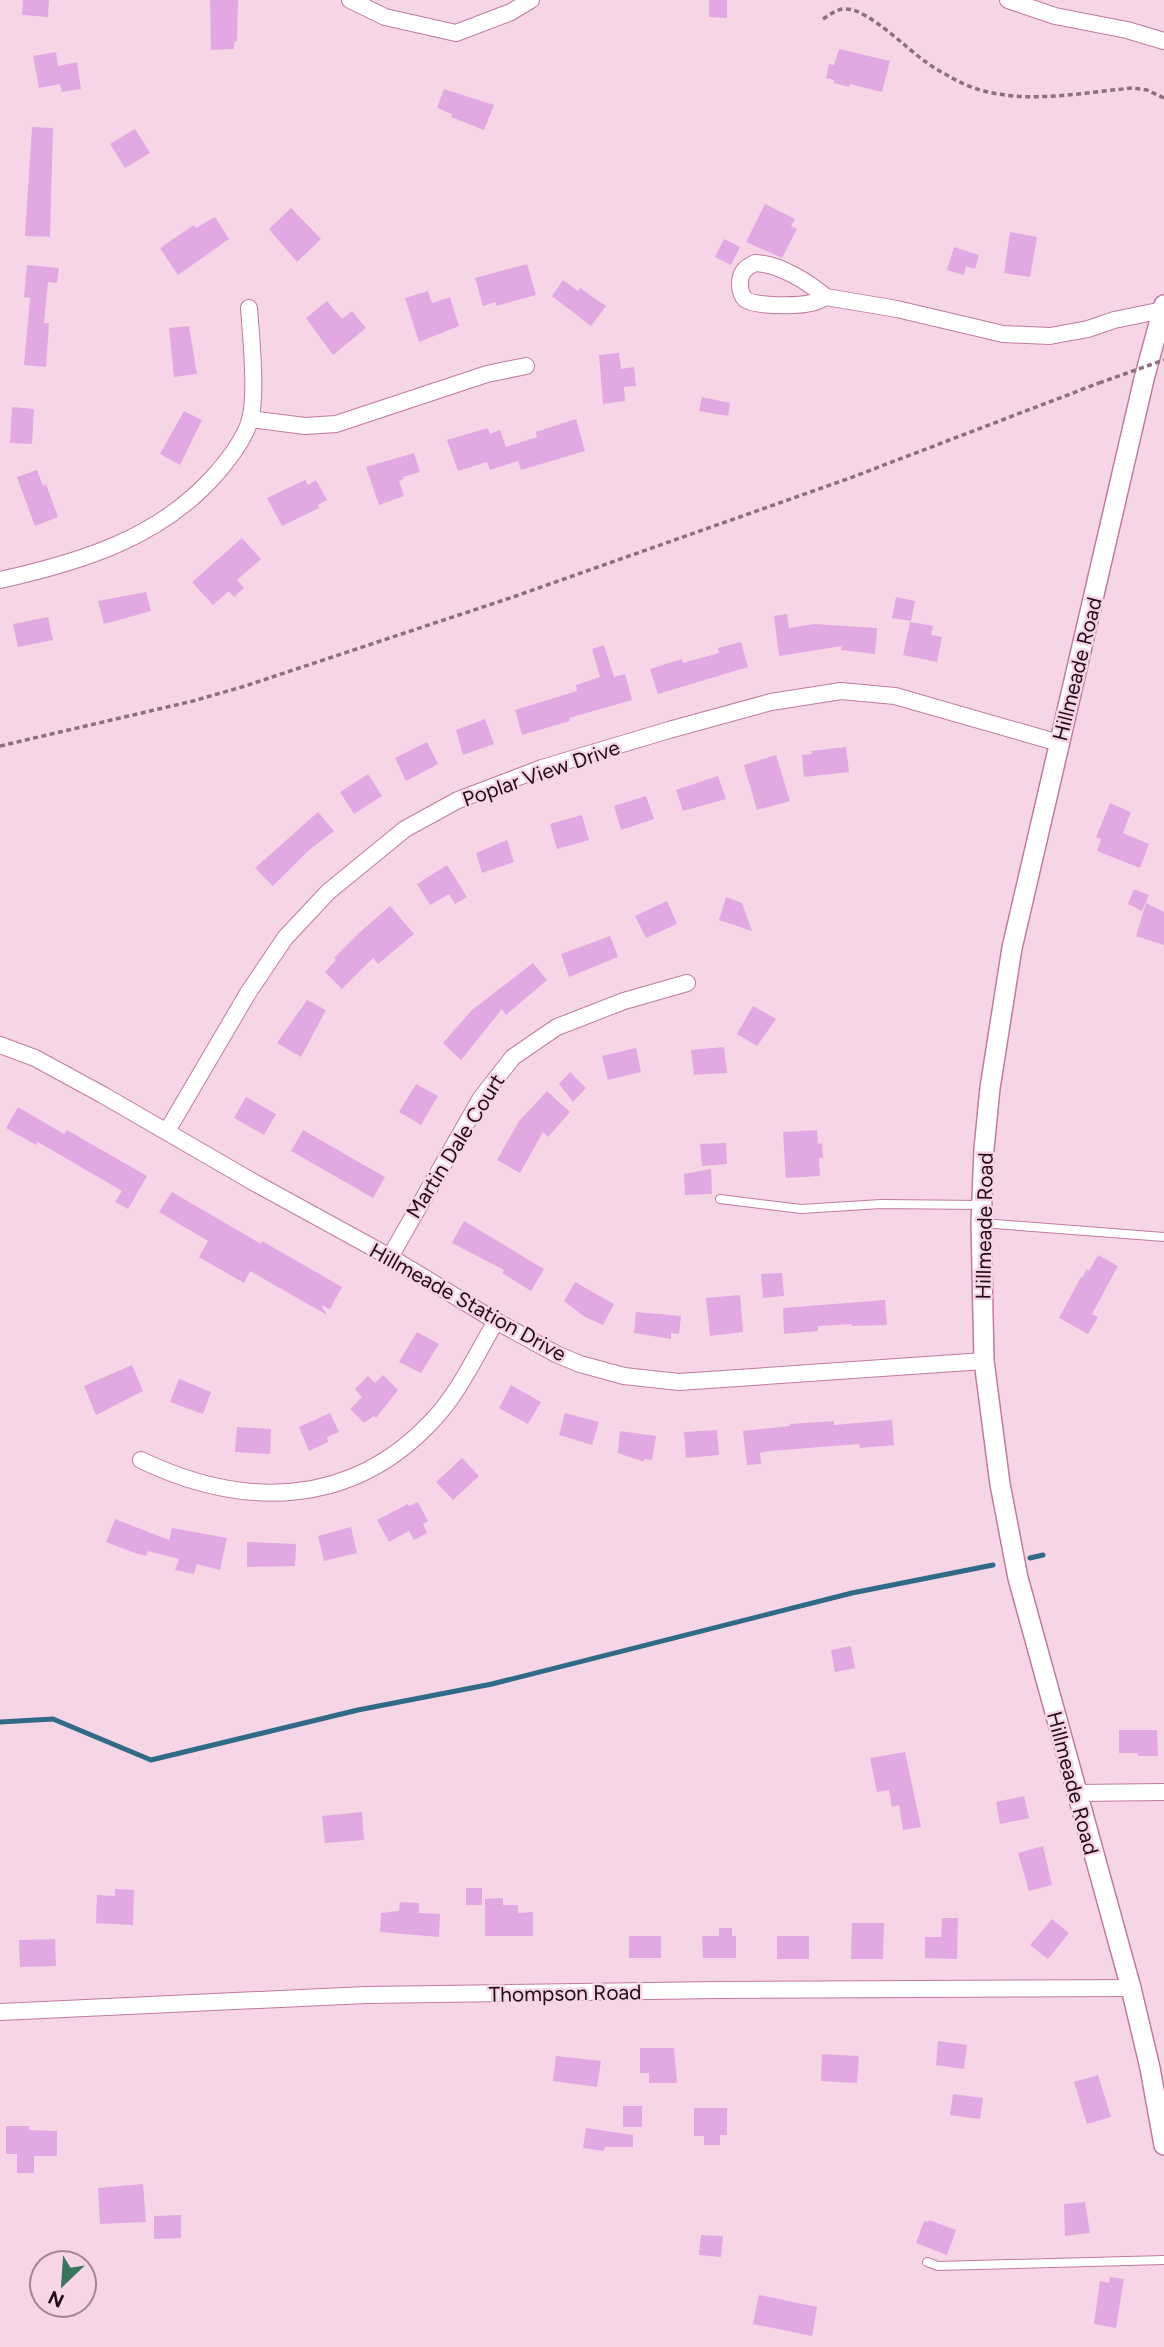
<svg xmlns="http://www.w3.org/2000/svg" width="1164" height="2347" font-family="Figtree,sans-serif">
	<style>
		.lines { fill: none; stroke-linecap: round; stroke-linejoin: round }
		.stream { stroke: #306a87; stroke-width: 5 }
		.building { fill: #e2a8e2 }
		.service-casing { stroke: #c17aa0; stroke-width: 10 }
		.minor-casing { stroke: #c17aa0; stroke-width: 18 }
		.tertiary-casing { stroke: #c17aa0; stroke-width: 22 }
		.path { stroke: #8c6f7f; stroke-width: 3.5; stroke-dasharray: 5 3.5; stroke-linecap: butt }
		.service { stroke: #fff; stroke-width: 8 }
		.minor { stroke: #fff; stroke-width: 16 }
		.tertiary { stroke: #fff; stroke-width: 19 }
		.path-bridge { stroke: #8c6f7f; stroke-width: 3.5; stroke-dasharray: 5 3.5; stroke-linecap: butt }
		.labels { text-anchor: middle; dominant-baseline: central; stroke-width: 5; stroke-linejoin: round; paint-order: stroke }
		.street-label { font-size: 21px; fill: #250a1a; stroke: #f6d6e6 }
	</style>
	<rect width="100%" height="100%" fill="#f6d6e6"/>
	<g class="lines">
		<path class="stream" d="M1030,1558l13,-3
			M0,1722l53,-3 98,41 207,-50 134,-26 360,-91 141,-28"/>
	</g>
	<path class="building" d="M23,0h26l-1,17 -26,-2z
		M210,0h28l-1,41 -3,1v7l-23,1z
		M709,0h18v18l-18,-1z
		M839,49l51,12 -8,31 -32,-8 -1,3 -15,-4v-3l-8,-2 3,-14 5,1z
		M56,52l2,14 19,-4 4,27 -19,3 -2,-8 -21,4 -6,-32z
		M444,89l50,16 -10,25 -33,-13 1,-3 -15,-6z
		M32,127l21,1 -3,109 -25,-1z
		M135,129l15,24 -25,15 -15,-24z
		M765,204l30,15 -4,7 6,3 -15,29 -36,-16z
		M291,208l30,31 -24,23 -28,-33z
		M215,217l14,22 -51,36 -18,-27 34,-23 2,3z
		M1010,232l27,5 -7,40 -26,-4z
		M724,239l16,8 -9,18 -16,-8z
		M954,247l25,8 -4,14 -9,-3 -2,9 -17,-5z
		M527,264l9,31 -40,11v-4l-13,4 -8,-28z
		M27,265l32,3 -2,15 -9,-1 -4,41h5l-3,44 -22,-2 6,-67 -6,-1z
		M563,280l15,11 2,-3 26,18 -15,20 -39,-30z
		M428,291l4,12 18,-6 9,29 -40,16 -14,-44z
		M327,301l15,18 10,-8 14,17 -33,27 -27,-37z
		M189,326l8,48 -23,3 -5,-49z
		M619,353l2,16 13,-2 2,19 -12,1 1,14 -22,3 -4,-49z
		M702,397l28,6 -2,13 -29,-5z
		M12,407l22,2 -2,35 -22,-1z
		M184,411l18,9 -22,45 -20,-11z
		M576,419l9,32 -64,19 -3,-9 -28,9 -3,-8 -29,9 -11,-31 41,-12 2,6 10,-4 6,17 31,-10 -1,-5z
		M414,453l6,19 -17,5 1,2 -5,2 5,15 -25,9 -13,-38z
		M37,470l6,16 3,-2 12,33 -23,9 -18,-49z
		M305,480l3,5 8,-5 11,20 -9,5 1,3 -37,18 -15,-28z
		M242,538l19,21 -24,21 7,8 -10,9 -5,-6 -16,14 -21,-23z
		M146,592l5,19 -47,13 -6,-23z
		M896,597l19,4 -4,20 -19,-3z
		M787,614l2,14 26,-4 62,4 -2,26 -34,-4 1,-4 -63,10 -5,-40z
		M48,617l5,23 -35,7 -5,-23z
		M910,622l23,4 -2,9 11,2 -5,25 -34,-7z
		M741,642l7,25 -90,27 -8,-25 32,-10 1,4 36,-10 -1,-5z
		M604,645l10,32 11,-3 7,26 -63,18 1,3 -48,14 -7,-25 62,-19 -1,-6 24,-8 -8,-28z
		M485,719l9,25 -31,11 -7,-25z
		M427,742l11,22 -32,17 -11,-23z
		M846,747l3,25 -45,5 -2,-22 10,-1 -1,-3z
		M776,755l14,46 -33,9 -13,-45z
		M368,774l14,22 -28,18 -14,-22z
		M718,776l8,23 -43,12 -7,-21z
		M646,796l8,23 -33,11 -7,-24z
		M1110,803l21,9 -8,21 26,11 -9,24 -43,-17 4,-12 -5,-2z
		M318,812l16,19 -26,20 -35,35 -18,-18z
		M582,815l7,25 -32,9 -7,-25z
		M507,840l7,22 -32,11 -6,-20z
		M447,865l20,32 -12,7 -6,-10 -19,11 -13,-21z
		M1134,889l15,6 -7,16 -14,-7z
		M726,897l16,6 10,28 -33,-11z
		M667,901l10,23 -31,14 -11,-22z
		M1146,903l18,9v33l-28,-9z
		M390,906l24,28 -36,30 -5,-6 -31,31 -17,-17 11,-12 -2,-2 26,-26z
		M610,936l8,21 -49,20 -8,-23z
		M533,963l14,17 -41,35 -4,-6 -41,51 -18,-17 29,-33z
		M307,1000l19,10 -25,47 -24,-14z
		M753,1006l23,13 -19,27 -20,-12z
		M724,1047l3,26 -33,2 -3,-25z
		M636,1048l5,24 -33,8 -6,-24z
		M570,1072l16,16 -13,14 -14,-18z
		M416,1084l22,12 -17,29 -22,-13z
		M547,1091l23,21 -22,25 -5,-5 -23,41 -23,-13 22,-39z
		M246,1097l30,17 -12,21 -30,-17z
		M18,1107l46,27 3,-4 80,46 -19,33 -13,-7 7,-11 -84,-49 -2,3 -30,-17z
		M303,1130l82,47 -12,21 -82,-47z
		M817,1130l1,14 4,-1 1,15h-4l1,18 -34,2 -3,-46z
		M726,1143l1,21 -25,2 -2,-22z
		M711,1169l1,25 -27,1 -1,-21z
		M172,1192l89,52 1,-3 80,46 -12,22 -9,-4 6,10 -77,-44 -6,12 -45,-26 9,-16 -49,-29z
		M464,1221l80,48 -13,22 -29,-18 2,-3 -52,-27z
		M1098,1255l20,11 -26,48 6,3 -10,17 -29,-16 22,-41 1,1 5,-9 2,2z
		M782,1273l2,23 -21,2 -2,-24z
		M575,1282l39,22 -11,21 -18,-8 -21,-16z
		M740,1295l3,37 -33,4 -4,-38z
		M885,1300l2,25 -35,1 -1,-2 -33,2v5l-34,3 -1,-26z
		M636,1312l45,4 -2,18 -8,-1v6l-37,-6z
		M417,1332l22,12 -18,29 -22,-11z
		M132,1365l11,26 -47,24 -12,-29z
		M383,1375l15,15 -22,28 -2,-2 -10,7 -14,-14 12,-12 -7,-8 13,-13 7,7z
		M179,1379l32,13 -8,22 -33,-12z
		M511,1385l30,17 -13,22 -29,-16z
		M330,1413l9,19 -12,5 1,5 -19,9 -10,-24z
		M565,1413l34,9 -7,23 -33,-10z
		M892,1420l2,25 -34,3 -1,-4 -89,7 -10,2 1,11 -14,1 -4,-34 47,-5v-2l44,-3v4z
		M237,1427l34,2 -1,25 -35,-2z
		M717,1430l2,25 -33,3 -2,-26z
		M620,1431l36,5 -4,24 -8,-1v3l-26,-9z
		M462,1458l17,18 -26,24 -17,-18z
		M418,1502l10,19 -5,3 4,9 -13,7 -5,-9 -20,11 -12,-22 31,-16 1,2z
		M115,1519l54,21 3,-12 55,10 -7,32 -23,-6 -3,10 -19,-4 4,-11 -31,-8 -2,5 -11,-3 -29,-11z
		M351,1527l6,26 -33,8 -6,-25z
		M247,1542l49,2 -1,22 -48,1z
		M851,1646l4,22 -20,4 -4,-22z
		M1119,1730h38l1,26h-20v-3h-19z
		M905,1752l16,75 -18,3 -4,-25 -7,2 -3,-17 -12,2 -7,-34z
		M1024,1796l5,22 -29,6 -4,-22z
		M362,1812l2,28 -39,3 -3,-27z
		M1043,1846l9,39 -23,6 -11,-38z
		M466,1888h16v17h-16z
		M115,1889l19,1 -1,35 -37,-2 1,-28 18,1z
		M503,1898v7h15v8l15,-1v24h-48v-37z
		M400,1902l19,1v10l21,1 -1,23 -59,-5 1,-19 18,-2z
		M942,1918h16l-1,41 -32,-1v-21h16z
		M1052,1919l17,14 -21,26 -18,-14z
		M852,1923h32l-1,36h-32z
		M719,1928h13v8h4v22h-33l-1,-22h17z
		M629,1936h32v22h-32z
		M777,1936h32v23h-32z
		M55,1939l1,27 -36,1 -1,-27z
		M938,2041l29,4 -3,24 -28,-4z
		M640,2048h34l3,35h-28v-10h-9z
		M822,2054l37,2 -2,27 -36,-2z
		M556,2056l45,5 -4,26 -44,-6z
		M1098,2075l13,42 -24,7 -13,-42z
		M953,2094l30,4 -3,21 -30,-4z
		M623,2106h19v21h-19z
		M694,2108h33v27h-7v10h-16v-9h-10z
		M6,2126h23v4l28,1v25h-23v17h-17v-19h-11z
		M586,2128l47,7v12h-28l-1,4 -21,-3z
		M143,2184l3,38 -46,2 -2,-36z
		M1085,2202l5,31 -25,3 -1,-32z
		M181,2215v23l-27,1v-23z
		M929,2220l27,10 -9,25 -31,-12 8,-22 4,1z
		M701,2235l22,1 -2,21 -22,-2z
		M1110,2277l14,2 -8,49 -22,-4 6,-43 9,2z
		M759,2295l58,12 -5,29 -59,-12z"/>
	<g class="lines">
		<g class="service-casing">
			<path id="service" d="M720,1199l81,10 80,-5 101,1
				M982,1223l182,14
				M927,2262l11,4 226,-6"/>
		</g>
		<g class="minor-casing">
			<path id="minor" d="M350,0l35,17 71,16 55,-21 20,-12
				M1008,0l47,16 72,14 37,11
				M755,263c25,1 53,19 71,34 -5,2 -10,5 -15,6 -12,3 -58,4 -66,-4 -4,-4 -5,-10 -5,-15 0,-12 5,-16 15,-21z
				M826,297l71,12 106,25 47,2 38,-7 26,-9 49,-10
				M250,419l55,7 31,-2 151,-50 39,-8
				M0,580c81,-18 160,-42 216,-106 14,-16 28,-34 34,-54 7,-26 1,-84 -1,-112
				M0,1045l35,13 68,37 152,88 135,74 106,64 60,33 24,10 44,12 55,6 305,-21
				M167,1131l81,-138 37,-55 43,-46 77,-63 53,-29 84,-32 127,-38 102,-28 70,-11 54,5 164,47
				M390,1257l91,-159 32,-41 44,-30 67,-26 63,-18
				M141,1460c102,49 210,48 291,-39 27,-28 44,-66 64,-100
				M1076,1793l88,-1
				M0,2012l366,-17 353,-5 412,-2"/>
		</g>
		<g class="tertiary-casing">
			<path id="tertiary" d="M1164,305l-20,74 -132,569 -22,140 -6,61 -3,74 3,138 16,123 18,94 113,410 19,80 14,77"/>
		</g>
		<path class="path" d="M823,19c8,-5 15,-11 24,-10 22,1 60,40 79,53 9,7 19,12 28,17 54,30 120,14 179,9l14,2 17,8
			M0,746l193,-45 52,-15 268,-89 337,-119 249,-95"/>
		<use href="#service" class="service"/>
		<use href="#minor" class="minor"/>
		<use href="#tertiary" class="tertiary"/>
		<path class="path-bridge" d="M1099,383l65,-23"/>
	</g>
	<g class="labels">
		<g class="street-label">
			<text transform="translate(1077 669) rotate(-76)">Hillmeade Road</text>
			<text transform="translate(541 773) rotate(-19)">Poplar View Drive</text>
			<text transform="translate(455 1146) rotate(-58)">Martin Dale Court</text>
			<text transform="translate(984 1226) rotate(-89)">Hillmeade Road</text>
			<text transform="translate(468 1302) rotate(29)">Hillmeade Station Drive</text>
			<text transform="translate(1073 1783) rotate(75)">Hillmeade Road</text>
			<text transform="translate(565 1993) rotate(-1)">Thompson Road</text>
		</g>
	</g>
	<g transform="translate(63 2284) rotate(205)"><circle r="33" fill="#f6d6e6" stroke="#a28494" stroke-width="2"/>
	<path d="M0-5L12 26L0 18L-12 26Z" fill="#39745d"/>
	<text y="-10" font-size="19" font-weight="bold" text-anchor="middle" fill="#250a1a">N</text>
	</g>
</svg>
